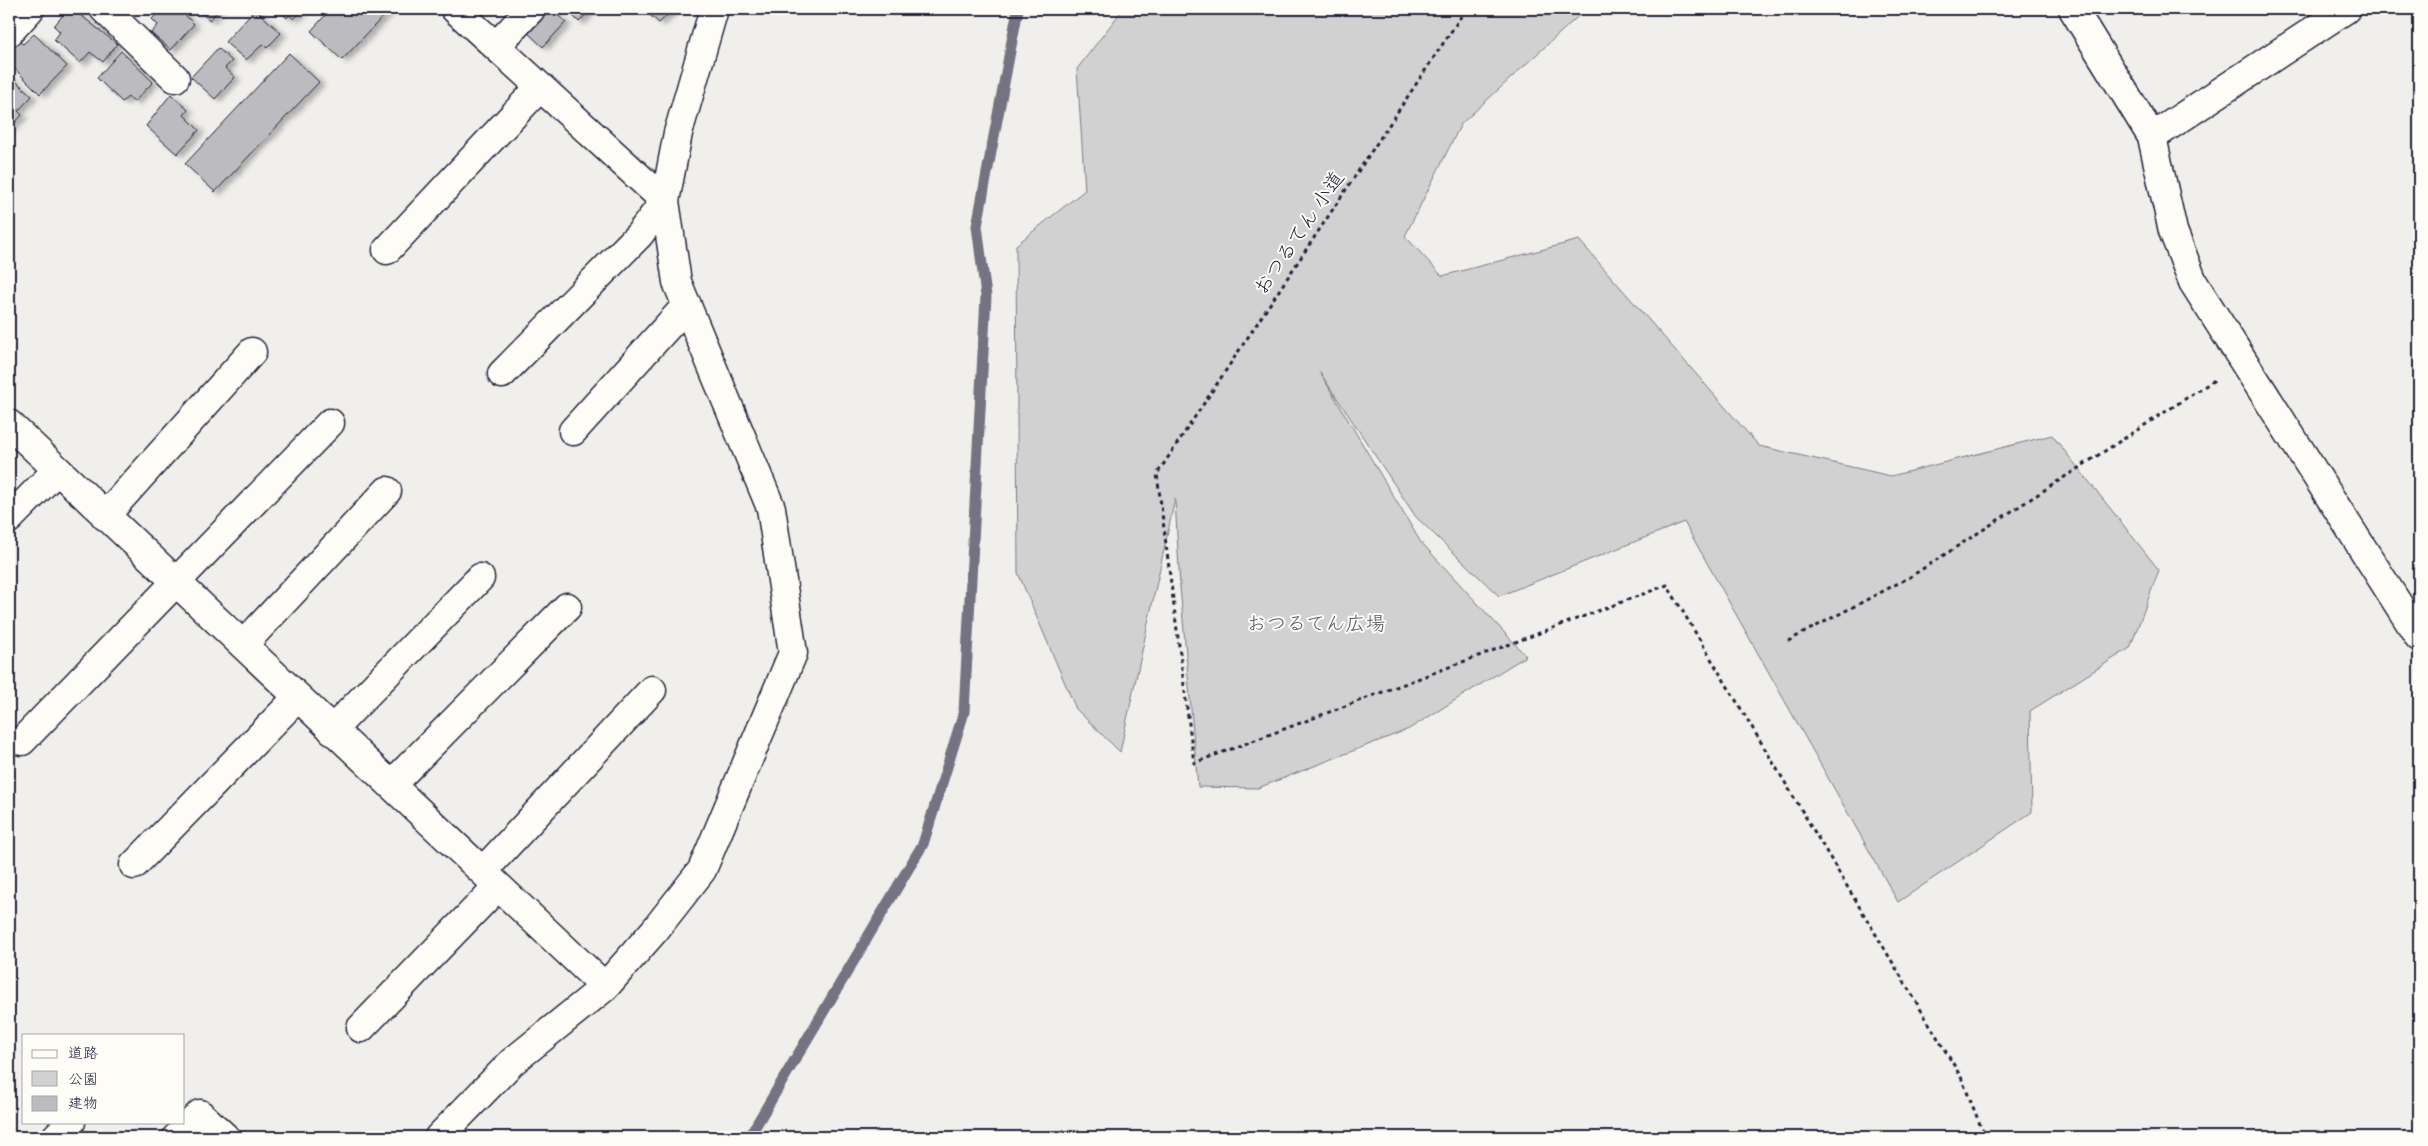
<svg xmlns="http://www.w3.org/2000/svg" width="2428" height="1146" font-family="Caveat,'Klee One',sans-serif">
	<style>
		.green { fill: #d2d1d1; stroke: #7a7a86 }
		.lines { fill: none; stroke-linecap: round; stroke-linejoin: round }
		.stream { stroke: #737381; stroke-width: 11 }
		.building { fill: #bcbcc0; stroke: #22223b; filter: url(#shadow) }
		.minor-casing { stroke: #22223b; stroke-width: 31 }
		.path { stroke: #22223b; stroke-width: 3; stroke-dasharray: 4 4; stroke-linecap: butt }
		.minor { stroke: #fdfcf7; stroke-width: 28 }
		.labels { text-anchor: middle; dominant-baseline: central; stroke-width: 4; stroke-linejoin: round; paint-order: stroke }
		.street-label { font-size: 20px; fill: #22223b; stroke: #fdfcf7 }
		.park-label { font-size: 20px; fill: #575768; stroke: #fdfcf7 }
	</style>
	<defs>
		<filter id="shadow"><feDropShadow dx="5.5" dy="3" stdDeviation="2.5" flood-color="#0004"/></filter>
	</defs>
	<rect width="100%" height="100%" fill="#f0efec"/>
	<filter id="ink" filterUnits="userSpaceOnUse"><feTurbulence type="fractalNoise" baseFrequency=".02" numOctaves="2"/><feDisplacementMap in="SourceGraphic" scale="10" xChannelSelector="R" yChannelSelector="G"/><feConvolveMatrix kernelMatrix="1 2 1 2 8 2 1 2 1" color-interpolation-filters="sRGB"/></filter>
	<g filter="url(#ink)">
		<path class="green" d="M1123,9h463l-125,115 -56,112 37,40 137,-36 180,206 132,30 161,-41 107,135 -29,78 -100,63 2,101 -134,90 -214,-380 -185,74 -83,-79 -97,-146 101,170 106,115 -117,73 -151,59 -60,-1 -18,-200 -5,-88 -55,253 -44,-43 -58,-136 -2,-328 69,-55 -8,-121z"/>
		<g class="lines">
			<path class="stream" d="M749,1137l174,-293 41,-132 22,-416 -9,-70 41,-217"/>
		</g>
		<path class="building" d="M68,9h5l44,35 -14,18 -13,-10 -10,11 -26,-23 6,-8 -6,-6z
			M162,9h17l15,15 -23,26 -20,-17 7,-8 -6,-6z
			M189,9h30l-9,11 -12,-9 -3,2z
			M255,9l26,24 -14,15 -4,-4 -17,16 -21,-18z
			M277,9h27l-10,10 -5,-4 -2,3z
			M331,9h59l-48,51 -31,-29z
			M550,9l16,13 -23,25 -16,-15z
			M566,9h25l-12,13z
			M643,9h30l-14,14z
			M34,34l33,32 -27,28 -31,-31v-11l10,-10 4,2z
			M218,48l14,13 -7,7 10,9 -20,22 -24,-22z
			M121,51l32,31 -19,20 -6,-5 -6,5 -25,-24z
			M289,53l30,29 -104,110 -30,-28z
			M9,75l23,21 -14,15 4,4 -13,14z
			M171,94l17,16 -4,5 15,15 -22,24 -31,-28z"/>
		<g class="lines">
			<g class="minor-casing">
				<path id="minor" d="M104,9l71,69
					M455,9l210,192
					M2073,9l79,128 21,94 20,51 226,355
					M9,32l21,-23
					M496,46l35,-37
					M2152,137l194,-128
					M387,250l153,-163
					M502,374l137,-139 26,-34
					M9,424l596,563
					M573,431l114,-126
					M105,516l147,-164
					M9,519l48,-49
					M243,645l144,-154
					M332,730l148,-152
					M22,741l308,-318
					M391,785l176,-178
					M134,865l164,-168
					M483,871l169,-181
					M361,1028l137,-142
					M56,1137l15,-15
					M177,1137l23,-23 25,23
					M439,1137l73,-75 93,-75 50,-57 47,-60 91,-217 -22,-145 -94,-226 -12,-81 13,-68 36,-124"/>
			</g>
			<path class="path" d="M1466,9l-309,465 37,289 473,-178 294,492 24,60
				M1788,641l122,-64 306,-198"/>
			<use href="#minor" class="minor"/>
		</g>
	</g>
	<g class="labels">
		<g class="street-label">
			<text transform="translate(1299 233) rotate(-56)">おつるてん 小道</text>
		</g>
		<g class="park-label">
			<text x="1316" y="623">おつるてん広場</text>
		</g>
	</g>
	<rect width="2428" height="1146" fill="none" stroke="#fdfcf7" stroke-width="30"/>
	<rect x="15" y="15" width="2398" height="1116" fill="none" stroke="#22223b" stroke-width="2" filter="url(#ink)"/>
	<rect x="22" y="1034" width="162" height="90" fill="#fdfcf7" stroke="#a5a5ac"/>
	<rect x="32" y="1050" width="25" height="8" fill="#fdfcf7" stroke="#a5a5ac"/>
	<text x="68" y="1058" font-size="15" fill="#22223b">道路</text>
	<rect x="32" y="1071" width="25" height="15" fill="#d2d1d1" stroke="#a5a5ac"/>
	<text x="68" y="1084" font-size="15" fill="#22223b">公園</text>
	<rect x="32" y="1096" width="25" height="15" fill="#bcbcc0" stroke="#a5a5ac"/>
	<text x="68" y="1108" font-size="15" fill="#22223b">建物</text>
</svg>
